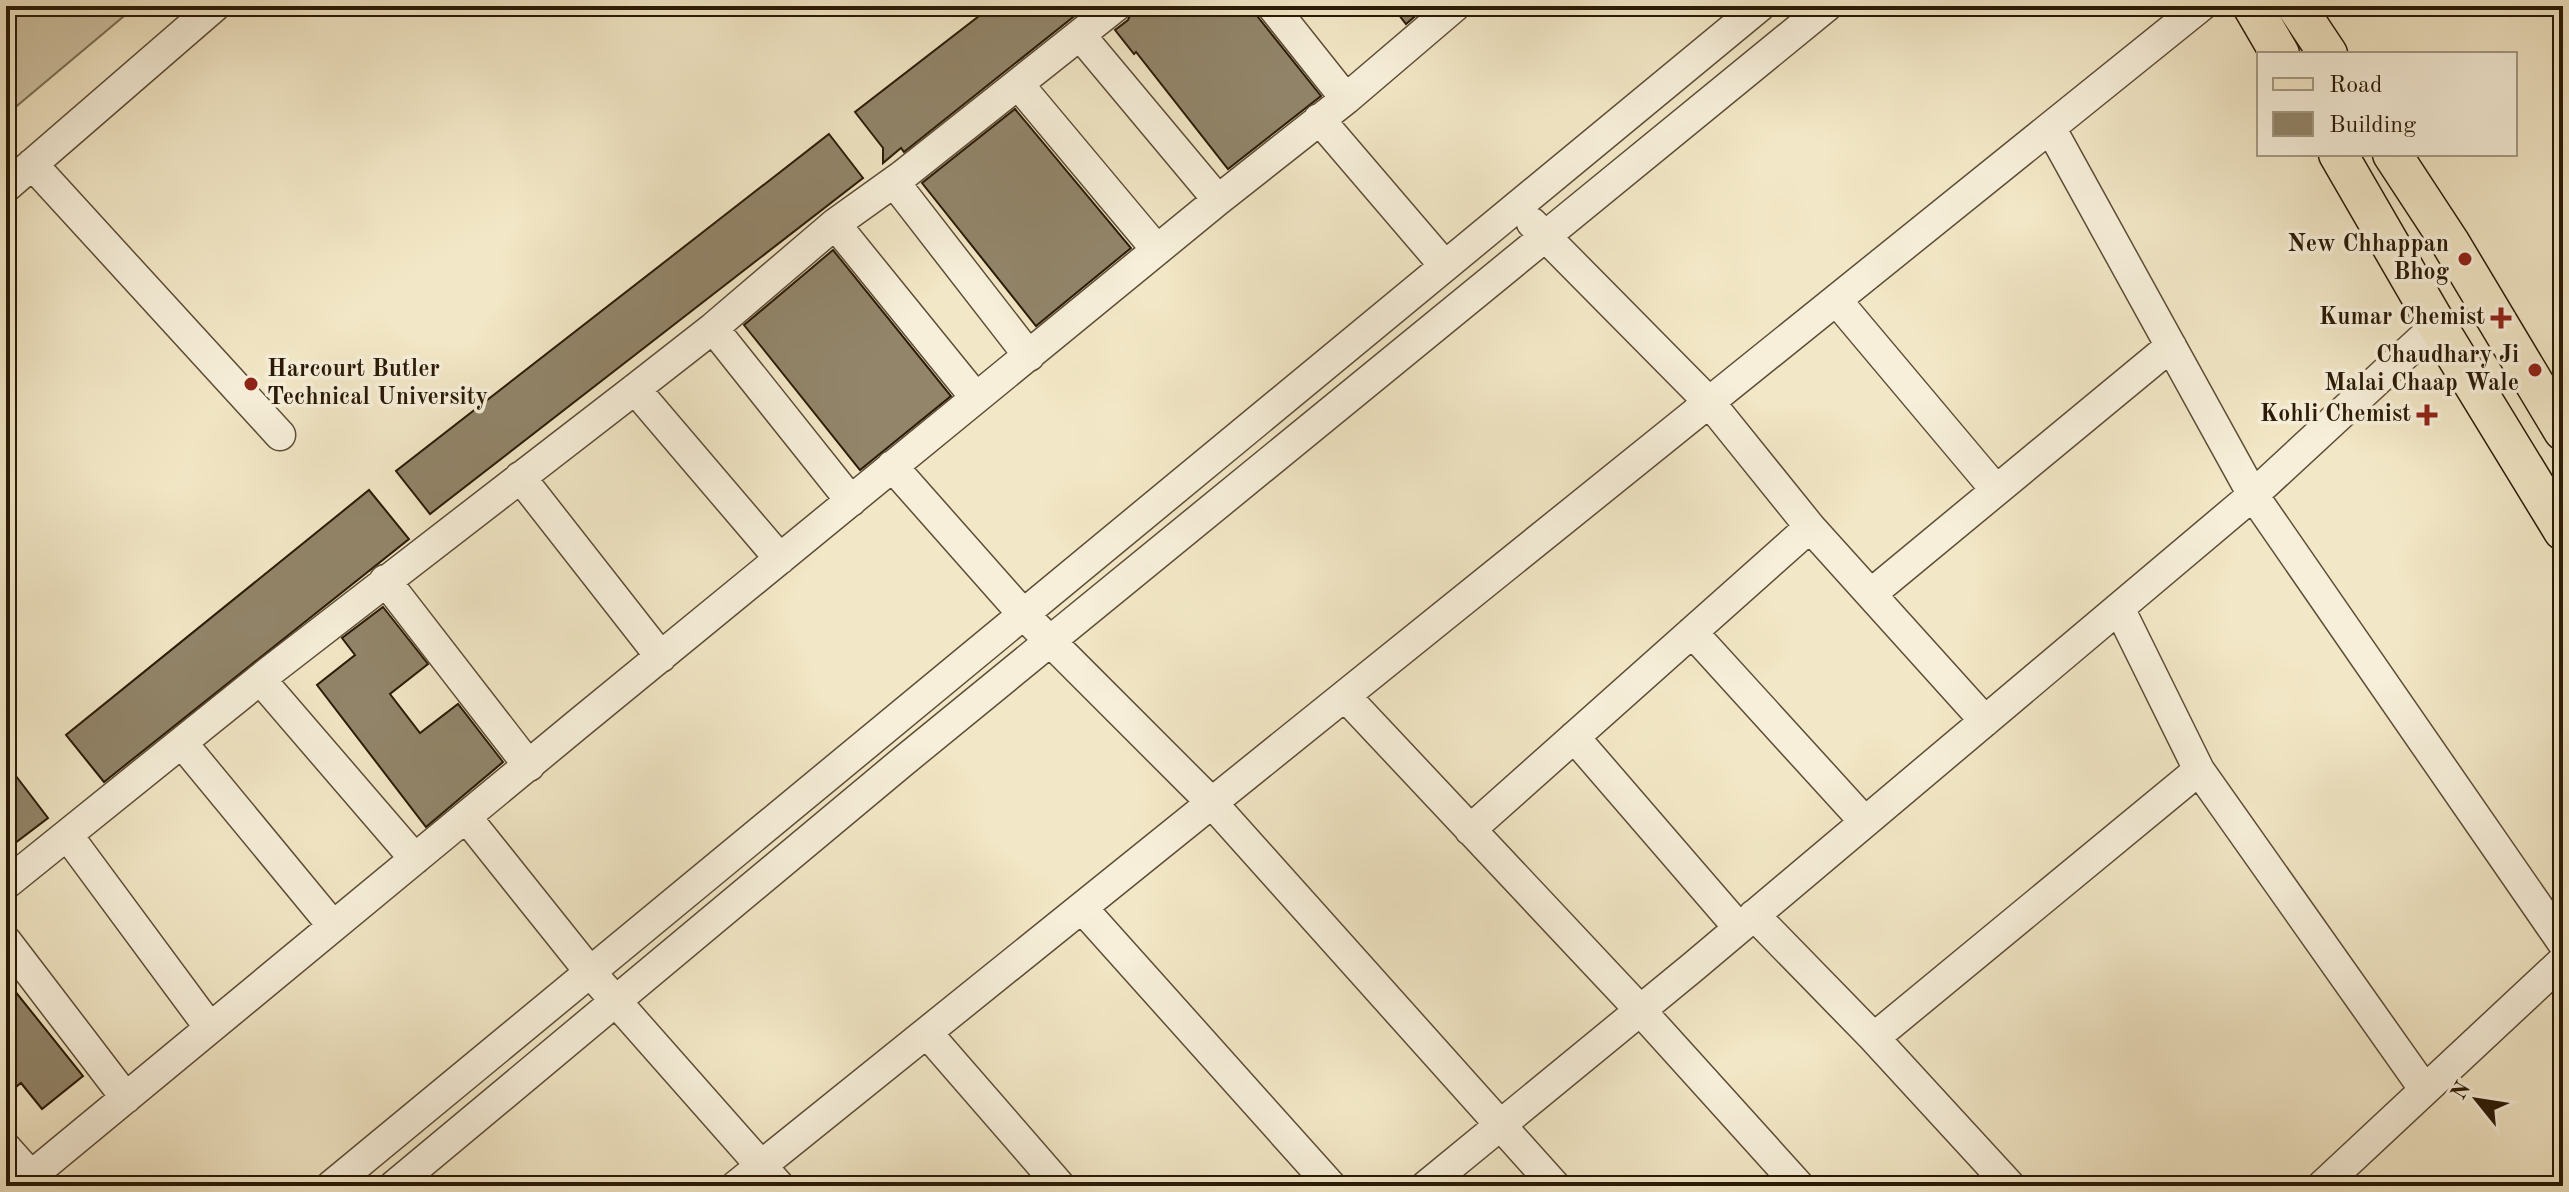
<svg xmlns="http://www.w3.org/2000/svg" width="2569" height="1192" font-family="'Old Standard TT',serif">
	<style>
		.green { fill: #d0c4a5; stroke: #7d6f56; stroke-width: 2 }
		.building { fill: #92856a; stroke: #2a1a06; stroke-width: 2 }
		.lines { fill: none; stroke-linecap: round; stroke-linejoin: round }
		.minor-casing { stroke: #5c4d36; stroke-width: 33 }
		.major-casing { stroke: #2a1a06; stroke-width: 41 }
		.minor { stroke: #f7efda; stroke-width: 30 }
		.major { stroke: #f2e7c6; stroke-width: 38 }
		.poi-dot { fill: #8f2418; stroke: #f7efda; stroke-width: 3 }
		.labels { text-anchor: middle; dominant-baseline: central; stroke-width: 7; stroke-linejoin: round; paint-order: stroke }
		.poi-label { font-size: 24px; font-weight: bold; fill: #2a1a06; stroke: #f7efda; text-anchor: end }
	</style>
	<rect width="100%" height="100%" fill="#f2e7c6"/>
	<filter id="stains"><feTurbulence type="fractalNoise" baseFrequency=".0025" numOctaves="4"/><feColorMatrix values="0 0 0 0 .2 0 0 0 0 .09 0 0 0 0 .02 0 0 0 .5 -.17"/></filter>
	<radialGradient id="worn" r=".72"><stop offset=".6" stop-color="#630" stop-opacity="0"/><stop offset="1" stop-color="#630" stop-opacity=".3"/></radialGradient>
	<path class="green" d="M6,6h130l-130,109z"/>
	<path class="building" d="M992,6h95l-183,146 -3,-4 -18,15v-15l-28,-36z
		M1134,6h120l4,11 63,79 -93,73 -92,-117 -2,2 -19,-24 13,-10z
		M1392,6h35l-21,18z
		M1015,109l116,139 -95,78 -114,-143z
		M829,134l34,44 -433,336 -34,-43z
		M833,250l118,146 -91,74 -116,-145z
		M369,490l40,49 -305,243 -38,-47z
		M383,607l45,57 -38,30 30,39 38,-29 45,58 -77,65 -109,-142 38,-30 -13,-17z
		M6,763l42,55 -42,32z
		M6,980l77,96 -41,33 -21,-26 -15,12z"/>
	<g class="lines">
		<g class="minor-casing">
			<path id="minor" d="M1272,6l74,93
				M1080,35l138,165
				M1018,84l139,166
				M1319,119l125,146
				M2051,129l202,366 310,448
				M32,164l248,271
				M894,182l135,174
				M6,187l209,-181
				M1532,223l178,180 100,124 175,194
				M835,224l141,174
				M1837,301l159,189
				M713,328l138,173
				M635,389l145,170
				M892,466l131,148 189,189 343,383
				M520,477l141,180
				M385,580l144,186
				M1871,594l300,-248
				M2119,608l80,162 226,320
				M1692,632l173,190
				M260,679l155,180
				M1345,696l295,314 159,176
				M1574,737l165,191
				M182,743l151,183
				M466,817l124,155 189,214
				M1470,830l340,-303
				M68,836l142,192
				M6,884l263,-212 366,-283 78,-61 122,-104 67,-48 214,-170
				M1082,908l249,278
				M1754,915l120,123 136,148
				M6,941l120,157
				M927,1033l133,153
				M1874,1038l325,-268
				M6,1148l25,28
				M19,1186l559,-462 640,-524 128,-101 109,-93
				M331,1186l1429,-1180
				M394,1186l507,-423 926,-757
				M736,1186l1465,-1180
				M1426,1186l267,-219 560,-472 184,-170
				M2322,1186l241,-225"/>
		</g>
		<g class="major-casing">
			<path id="major" d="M2252,6l28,48
				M2296,6l32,48
				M2338,154l99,171 126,206
				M2392,154l59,90 112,187"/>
		</g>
		<use href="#minor" class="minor"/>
		<use href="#major" class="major"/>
	</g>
	<g class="poi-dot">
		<circle cx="2465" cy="259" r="8"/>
		<path d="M2497 306h8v8h8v8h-8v8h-8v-8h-8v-8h8z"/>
		<circle cx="2535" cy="370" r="8"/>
		<circle cx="251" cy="384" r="8"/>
		<path d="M2423 403h8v8h8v8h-8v8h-8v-8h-8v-8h8z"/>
	</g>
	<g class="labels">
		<g class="poi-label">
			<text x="2449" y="245">New Chhappan<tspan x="2449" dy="28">Bhog</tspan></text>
			<text x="2485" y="318">Kumar Chemist</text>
			<text x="2519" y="356">Chaudhary Ji<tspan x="2519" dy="28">Malai Chaap Wale</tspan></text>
			<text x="267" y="370" text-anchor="start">Harcourt Butler<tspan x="267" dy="28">Technical University</tspan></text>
			<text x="2411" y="415">Kohli Chemist</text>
		</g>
	</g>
	<rect width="2569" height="1192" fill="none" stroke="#f2e7c6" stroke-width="32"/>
	<rect x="8" y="8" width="2553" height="1176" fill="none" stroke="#2a1a06" stroke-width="4"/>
	<rect x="16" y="16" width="2537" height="1160" fill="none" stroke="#2a1a06" stroke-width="2"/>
	<rect x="2257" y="52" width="260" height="104" fill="#f7efda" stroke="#a59a85" stroke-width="2"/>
	<rect x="2273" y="78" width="40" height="12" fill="#f2e7c6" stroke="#a59a85" stroke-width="2"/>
	<text x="2329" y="92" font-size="24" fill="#2a1a06">Road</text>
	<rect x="2273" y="112" width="40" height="24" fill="#92856a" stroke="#a59a85" stroke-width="2"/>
	<text x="2329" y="132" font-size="24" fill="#2a1a06">Building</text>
	<g transform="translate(2477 1100) rotate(300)" stroke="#f7efda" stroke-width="6" paint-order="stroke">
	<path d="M0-6L14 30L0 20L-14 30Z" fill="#2a1a06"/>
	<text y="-12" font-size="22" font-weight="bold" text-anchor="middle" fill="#2a1a06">N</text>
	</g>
	<rect width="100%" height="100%" filter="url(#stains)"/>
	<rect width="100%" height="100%" fill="url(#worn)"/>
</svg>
